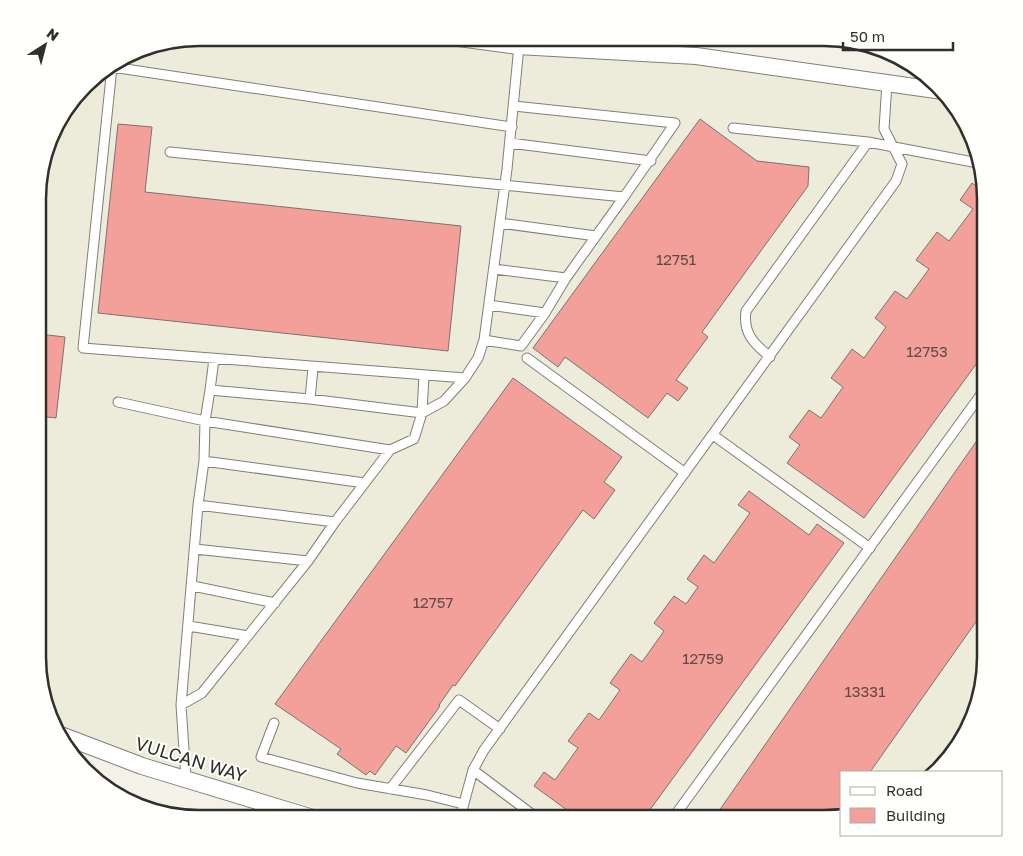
<svg xmlns="http://www.w3.org/2000/svg" width="1023" height="856" font-family="'Golos Text',sans-serif">
	<style>
		.built { fill: #edebd9 }
		.pier { fill: #f3f1e8 }
		.building { fill: #f2a099; stroke: #7c7270 }
		.lines { fill: none; stroke-linecap: round; stroke-linejoin: round }
		.service-casing { stroke: #817f76; stroke-width: 11 }
		.minor-casing { stroke: #817f76; stroke-width: 18 }
		.service { stroke: #fff; stroke-width: 9 }
		.minor { stroke: #fff; stroke-width: 16 }
		.labels { text-anchor: middle; dominant-baseline: central; stroke-width: 4; stroke-linejoin: round; paint-order: stroke }
		.number-label { font-size: 15px; fill: #604b46 }
		.street-label { font-size: 18px; fill: #2f2f2b; stroke: #fffffb }
		.rim { fill: none; stroke: #2f2f2b; stroke-width: 2.5 }
	</style>
	<rect width="100%" height="100%" fill="#f3f1e8"/>
	<path class="built" d="M199,38h260l167,13 317,40 30,46 12,62v469l-16,60 -32,44h-95v43l-18,3h-451l-66,-13 -108,-28 -82,-28 -64,-26 -15,-55 1,-490 20,-60 34,-41 54,-31z"/>
	<path class="pier" d="M697,38h137l52,12 12,8 -96,-4 -103,-14z"/>
	<path class="building" d="M700,119l57,42 52,6 -1,19 -106,146 6,5 -32,43 12,8 -10,13 -11,-8 -19,25 -83,-61 -7,10 -25,-19z
		M118,124l34,3 -7,65 316,34 -13,125 -350,-38z
		M972,183l12,9 2,7 -1,153 -121,166 -77,-55 13,-18 -11,-8 20,-27 12,8 22,-31 -12,-9 21,-29 12,9 22,-31 -11,-9 20,-27 12,8 22,-30 -13,-9 21,-28 12,9 24,-32 -13,-9z
		M39,334l26,3 -9,81 -18,-2z
		M513,378l109,79 -18,25 11,8 -21,29 -11,-9 -128,176 -2,-1 -14,20 1,1 -34,47 -10,-7 -21,29 -5,-4 -4,4 -29,-21 4,-5 -66,-45z
		M985,429v180l-115,163h-28v40l-2,3 -16,3h-110z
		M749,491l60,44 8,-11 27,19 -200,275h-66l-44,-32 10,-14 11,8 23,-32 -10,-7 21,-28 10,7 21,-30 -10,-7 21,-29 11,8 22,-31 -10,-8 20,-27 12,8 12,-17 -11,-8 17,-24 10,8 36,-50 -12,-8z"/>
	<g class="lines">
		<g class="service-casing">
			<path id="service" d="M733,128l135,14 110,21
				M510,143l141,18
				M170,152l454,45 51,-74 -161,-17
				M500,223l96,13
				M494,269l72,9
				M489,305l56,8 21,-35 58,-81
				M484,340l37,6 24,-33
				M770,357c-17,-14 -27,-24 -24,-46l122,-169
				M527,358l158,115
				M465,378l-382,-30 29,-281 400,60
				M210,390l4,-31
				M310,399l3,-31
				M118,402l87,19 185,29 24,-11 8,-26 2,-38
				M713,435l157,113
				M204,461l161,22
				M198,505l137,17
				M195,549l113,12
				M193,586l82,17
				M189,626l59,10
				M181,705l21,-12 106,-132 27,-39 55,-72
				M274,723l-13,34 96,26 70,12 36,9
				M473,770l64,48
				M938,771l31,-44
				M186,779l-5,-74 17,-200 6,-44 1,-40 5,-31 100,9 112,14 22,-12 21,-23 13,-20 6,-18 23,-171 12,-123
				M390,789l69,-89 41,29
				M460,818l13,-48 11,-20 412,-569 6,-17 -18,-35 3,-46
				M673,818l312,-429"/>
		</g>
		<g class="minor-casing">
			<path id="minor" d="M459,38l59,8 178,10 247,35
				M58,734l84,32 171,52"/>
		</g>
		<use href="#service" class="service"/>
		<use href="#minor" class="minor"/>
	</g>
	<g class="labels">
		<g class="number-label">
			<text x="676" y="259">12751</text>
			<text x="927" y="351">12753</text>
			<text x="433" y="602">12757</text>
			<text x="703" y="658">12759</text>
			<text x="865" y="691">13331</text>
		</g>
		<g class="street-label">
			<text transform="translate(191 759) rotate(17)">VULCAN WAY</text>
		</g>
	</g>
	<path d="M0 0H1023V856H0ZM199 46H824A153 153 0 0 1 977 199V657A153 153 0 0 1 824 810H199A153 153 0 0 1 46 657V199A153 153 0 0 1 199 46Z" fill="#fffffb" fill-rule="evenodd"/>
	<path class="rim" d="M199 46H824A153 153 0 0 1 977 199V657A153 153 0 0 1 824 810H199A153 153 0 0 1 46 657V199A153 153 0 0 1 199 46Z"/>
	<rect x="840" y="771" width="162" height="65" fill="#fffffb" stroke="#acaca8"/>
	<rect x="850" y="787" width="25" height="8" fill="#ffffff" stroke="#acaca8"/>
	<text x="886" y="796" font-size="15" fill="#2f2f2b">Road</text>
	<rect x="850" y="808" width="25" height="15" fill="#f2a099" stroke="#acaca8"/>
	<text x="886" y="821" font-size="15" fill="#2f2f2b">Building</text>
	<g transform="translate(45 45) rotate(36)" stroke="#fffffb" stroke-width="4" paint-order="stroke">
	<path d="M0-4L9 19L0 12L-9 19Z" fill="#2f2f2b"/>
	<text y="-8" font-size="14" font-weight="bold" text-anchor="middle" fill="#2f2f2b">N</text>
	</g>
	<path d="M843 42v8h110v-8" fill="none" stroke="#2f2f2b" stroke-width="2.5"/>
	<text x="850" y="42" font-size="15" fill="#2f2f2b" stroke="#fffffb" stroke-width="4" paint-order="stroke">50 m</text>
</svg>
